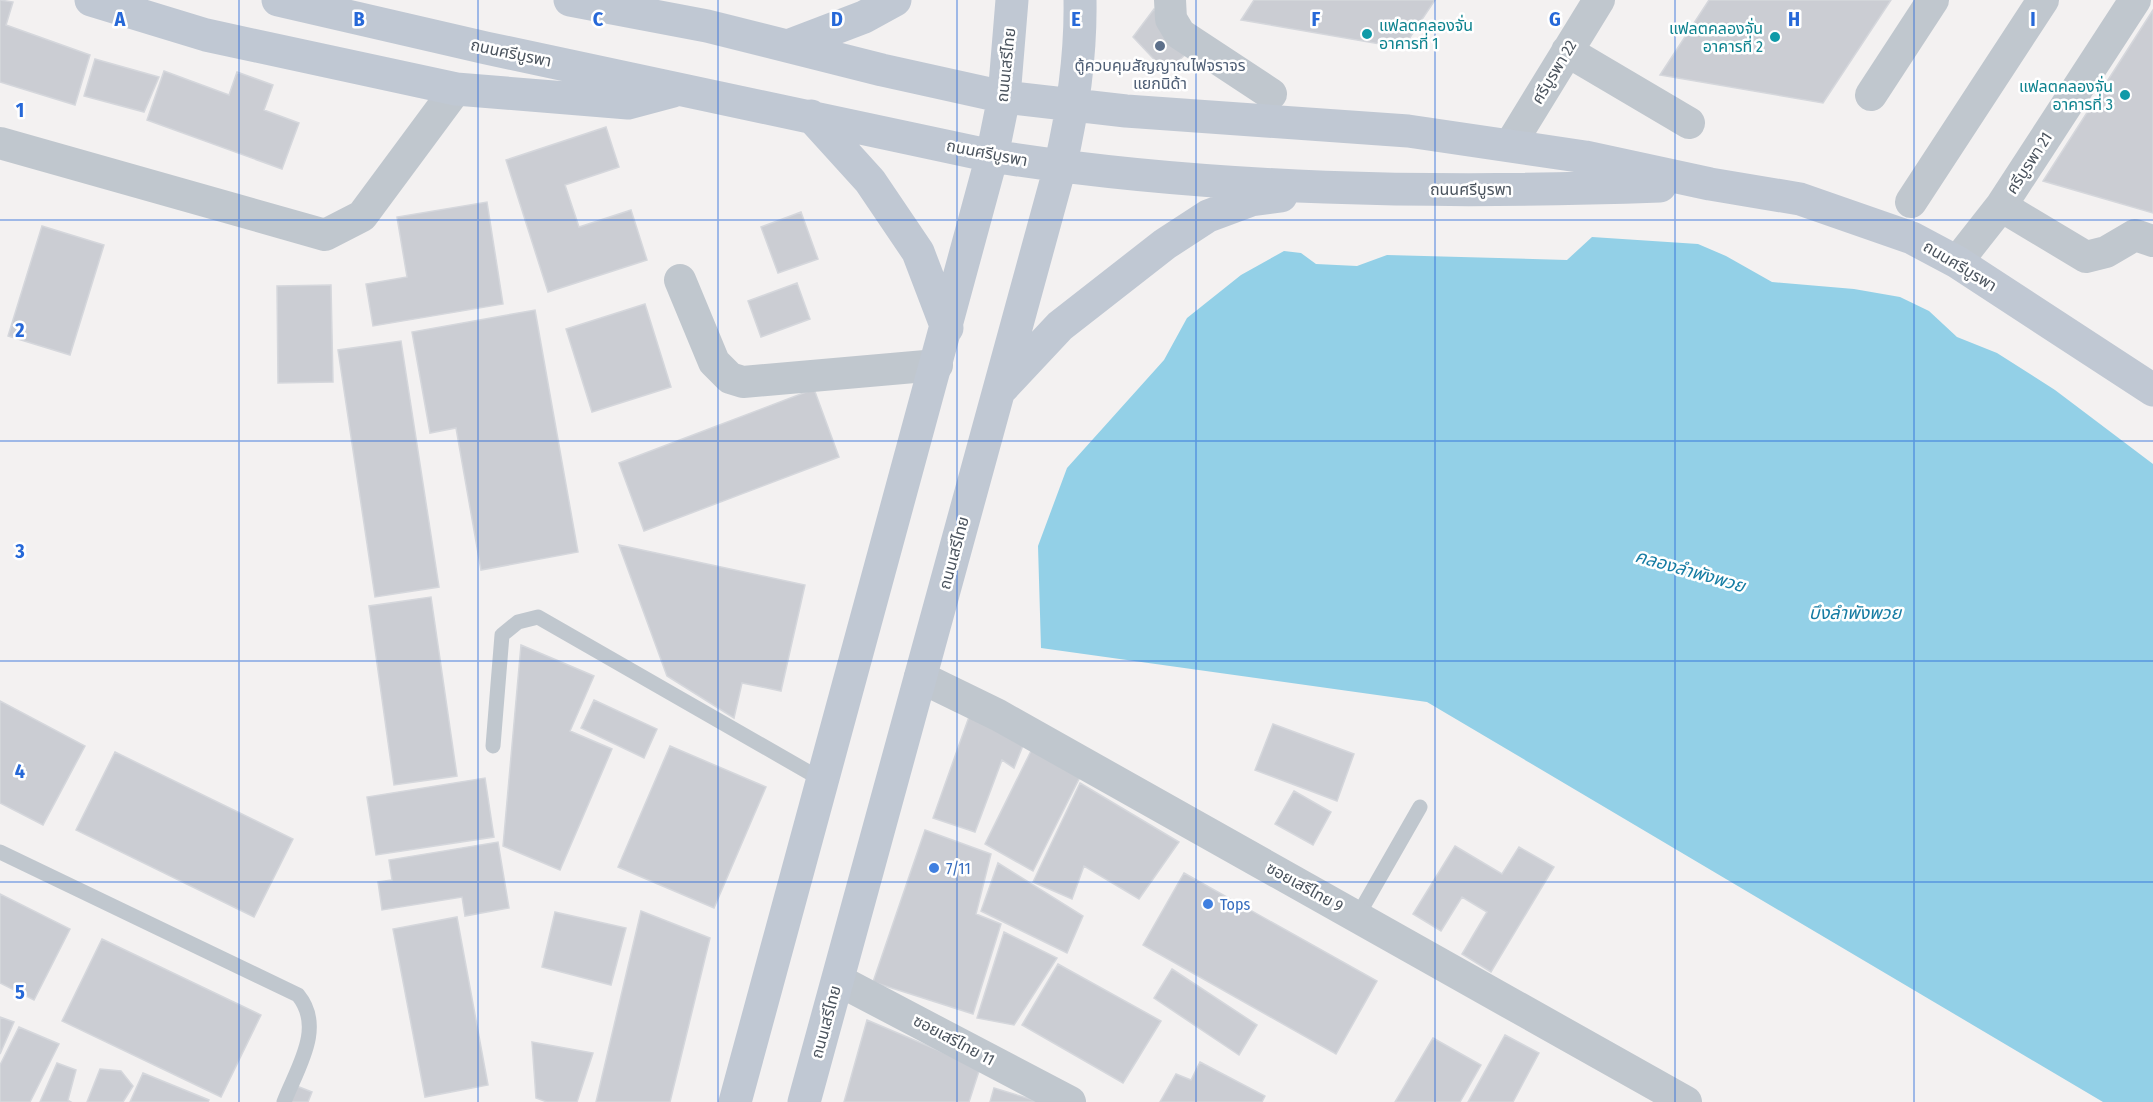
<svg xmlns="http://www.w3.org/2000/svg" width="2153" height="1102" font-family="'Fira Sans Condensed','Noto Sans Thai',sans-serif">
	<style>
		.water { fill: #93d0e7 }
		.building { fill: #cbcdd3; stroke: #d5d7dc; stroke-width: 1.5 }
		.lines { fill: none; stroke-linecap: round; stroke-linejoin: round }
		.lane { stroke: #c0c7ce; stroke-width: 15 }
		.street { stroke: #c0c7ce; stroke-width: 32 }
		.secondary { stroke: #c0c8d3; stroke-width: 33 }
		.grid { fill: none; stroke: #2668d8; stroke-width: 1.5; stroke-opacity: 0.55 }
		.culture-dot { fill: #0f9aa8; stroke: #fff; stroke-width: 2 }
		.service-dot { fill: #5c6f8a; stroke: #fff; stroke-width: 2 }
		.shop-dot { fill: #3f7fe0; stroke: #fff; stroke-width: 2 }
		.labels { text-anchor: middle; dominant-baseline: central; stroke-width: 5; stroke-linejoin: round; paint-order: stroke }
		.culture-label { font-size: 16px; fill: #0d838f; stroke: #fff; text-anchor: end }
		.street-label { font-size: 16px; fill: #4a535d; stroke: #fff }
		.service-label { font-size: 16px; fill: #4e5e75; stroke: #fff }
		.shop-label { font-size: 16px; fill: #366cbe; stroke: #fff; text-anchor: start }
		.water-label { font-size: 18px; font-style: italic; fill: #167ca3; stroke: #fff }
		.grid-label { font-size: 20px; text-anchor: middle; font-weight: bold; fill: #2668d8; stroke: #fff; stroke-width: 5; stroke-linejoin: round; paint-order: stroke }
	</style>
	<rect width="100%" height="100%" fill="#f3f1f1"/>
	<path class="water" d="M1592,237l106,7 28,12 46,26 82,7 46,8 29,14 28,26 40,16 58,37 98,74v638h-50l-676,-400 -386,-54 -3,-102 29,-78 97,-108 23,-42 54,-43 43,-24 17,2 15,11 41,2 30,-11 180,5z"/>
	<path class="building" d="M0,0l13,2 -7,23 84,30 -15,50 -75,-23z
		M1254,0h181l-32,48 -162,-28z
		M1709,0h182l-68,103 -163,-28z
		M1154,9l31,46 -19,17 -33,-35z
		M2153,10v203l-110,-32z
		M95,59l64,18 -15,35 -60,-16z
		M164,71l65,24 8,-23 36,13 -9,25 35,13 -17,46 -135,-49z
		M606,127l13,40 -54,18 14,42 52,-17 16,50 -99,32 -42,-132z
		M487,202l16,102 -130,22 -7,-42 41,-7 -10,-60z
		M801,212l17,47 -40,14 -17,-46z
		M42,226l62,19 -34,110 -62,-19z
		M797,283l13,36 -49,18 -13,-36z
		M331,285l2,97 -55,1 -1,-97z
		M645,304l26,83 -79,25 -26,-83z
		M535,310l43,242 -97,18 -25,-142 -26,5 -18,-101z
		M401,341l38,246 -64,10 -37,-247z
		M814,389l25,68 -195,74 -25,-68z
		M619,545l186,40 -24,106 -39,-8 -8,35 -67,-42z
		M431,597l26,179 -63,9 -25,-179z
		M521,645l73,31 -24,55 42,18 -52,121 -57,-24z
		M594,700l63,29 -13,29 -63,-30z
		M0,701l85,45 -42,79 -43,-22z
		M970,714l54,29 -10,25 -12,-8 -27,72 -42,-14z
		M1273,724l81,30 -17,47 -82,-31z
		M670,746l96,41 -52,121 -96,-41z
		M1032,749l49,26 -48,96 -48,-27z
		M115,752l178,87 -39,78 -178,-87z
		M485,778l9,59 -118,18 -9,-58z
		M1080,783l99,59 -40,57 -55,-33 -12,33 -39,-17z
		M1294,791l37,21 -18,33 -38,-21z
		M925,830l66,24 -15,60 25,10 -28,90 -100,-32z
		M498,842l11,66 -44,8 -3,-19 -80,13 -4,-28 14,-2 -3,-20z
		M1455,846l47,28 17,-27 35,20 -63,105 -29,-18 25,-42 -25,-15 -21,34 -28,-17z
		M998,863l85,53 -16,37 -86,-42z
		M1184,873l193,108 -41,73 -193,-109z
		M0,894l70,35 -36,71 -34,-17z
		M641,911l69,27 -40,164h-74z
		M555,912l71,16 -15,57 -69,-18z
		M457,917l31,168 -63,12 -32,-168z
		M1004,932l53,26 -43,67 -37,-7z
		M102,939l159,76 -40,82 -159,-76z
		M1058,964l103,57 -38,62 -101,-58z
		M1172,969l85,56 -18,30 -85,-57z
		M0,1017l14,5 -14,32z
		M867,1020l113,48 -11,34h-125z
		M19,1027l40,17 -29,58h-30v-37z
		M1505,1035l34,18 -26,49h-45z
		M1433,1038l48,27 -21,37h-65z
		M532,1042l61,11 -16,49h-30l-11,-4z
		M1200,1062l65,34 -3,6h-102l16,-28 15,6z
		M57,1063l19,7 -8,30 3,2h-31z
		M100,1069l21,2 12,15 -10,16h-36z
		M143,1073l66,27 -1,2h-78z
		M294,1085l18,7 -4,10h-21z
		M994,1088l46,14h-50z"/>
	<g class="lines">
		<path class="lane" d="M493,746l9,-111 16,-13 20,-5 286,164
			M0,852l298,143c27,33 -1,73 -14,107
			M1357,917l63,-110"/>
		<path class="street" d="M1170,0l1,19 9,15 91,60
			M1567,51l122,72
			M1871,95l62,-95
			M0,143l325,92 37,-19 94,-127
			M1510,145l89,-145
			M1911,202l132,-202
			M2001,206l85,51 20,-5 29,-17 18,6
			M1957,262l44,-56 134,-206
			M680,280l34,82 16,16 13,4 194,-17
			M920,677l78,38 688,387
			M838,980l232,122"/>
		<path class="secondary" d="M91,0l115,35 250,54 172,14 45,-12
			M278,0l208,48 506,108c220,35 446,38 668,30
			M570,0l137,26 175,44 122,27 122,14 282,20 177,26 125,27 90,15 112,39 45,24 196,128
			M788,46l76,-29 31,-17
			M811,116l59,65 48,71 29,76
			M1001,389l59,-63 105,-82 43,-28 43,-16 30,-4
			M735,1102l257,-946 12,-59 8,-97
			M804,1102l256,-935c13,-56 21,-110 20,-167"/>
	</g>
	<path class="grid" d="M239,0v1102M478,0v1102M718,0v1102M957,0v1102M1196,0v1102M1435,0v1102M1675,0v1102M1914,0v1102M0,220h2153M0,441h2153M0,661h2153M0,882h2153"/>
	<g class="culture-dot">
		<circle cx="1367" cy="34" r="6"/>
		<circle cx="1775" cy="37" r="6"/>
		<circle cx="2125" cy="95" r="6"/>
	</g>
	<circle class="service-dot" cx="1160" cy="46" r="6"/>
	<g class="shop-dot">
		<circle cx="934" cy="868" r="6"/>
		<circle cx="1208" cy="904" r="6"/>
	</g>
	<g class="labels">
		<g class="culture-label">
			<text x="1379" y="25" text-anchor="start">แฟลตคลองจั่น<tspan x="1379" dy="18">อาคารที่ 1</tspan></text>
			<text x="1763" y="28">แฟลตคลองจั่น<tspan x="1763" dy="18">อาคารที่ 2</tspan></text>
			<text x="2113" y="86">แฟลตคลองจั่น<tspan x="2113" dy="18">อาคารที่ 3</tspan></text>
		</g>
		<g class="street-label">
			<text transform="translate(511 53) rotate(12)">ถนนศรีบูรพา</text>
			<text transform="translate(1006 65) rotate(-84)">ถนนเสรีไทย</text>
			<text transform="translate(1554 72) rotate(-59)">ศรีบูรพา 22</text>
			<text transform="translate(987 153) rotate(11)">ถนนศรีบูรพา</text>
			<text transform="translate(2029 163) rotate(-57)">ศรีบูรพา 21</text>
			<text x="1471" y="189">ถนนศรีบูรพา</text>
			<text transform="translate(1960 266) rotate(31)">ถนนศรีบูรพา</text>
			<text transform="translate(954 553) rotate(-75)">ถนนเสรีไทย</text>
			<text transform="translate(1305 887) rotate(29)">ซอยเสรีไทย 9</text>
			<text transform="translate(826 1022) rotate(-75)">ถนนเสรีไทย</text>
			<text transform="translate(954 1040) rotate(28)">ซอยเสรีไทย 11</text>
		</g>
		<g class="service-label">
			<text x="1160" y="65">ตู้ควบคุมสัญญาณไฟจราจร<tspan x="1160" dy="18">แยกนิด้า</tspan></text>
		</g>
		<g class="shop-label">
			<text x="946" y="868">7/11</text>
			<text x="1220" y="904">Tops</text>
		</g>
		<g class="water-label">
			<text transform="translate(1690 571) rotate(16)">คลองลำพังพวย</text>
			<text x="1855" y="613">บึงลำพังพวย</text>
		</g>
	</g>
	<g class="grid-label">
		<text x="120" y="26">A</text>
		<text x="359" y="26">B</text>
		<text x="598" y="26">C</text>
		<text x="837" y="26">D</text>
		<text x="1076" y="26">E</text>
		<text x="1316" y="26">F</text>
		<text x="1555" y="26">G</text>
		<text x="1794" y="26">H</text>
		<text x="2033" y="26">I</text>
		<text x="20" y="117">1</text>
		<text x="20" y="337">2</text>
		<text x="20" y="558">3</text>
		<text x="20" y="778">4</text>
		<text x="20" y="999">5</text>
	</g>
</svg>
